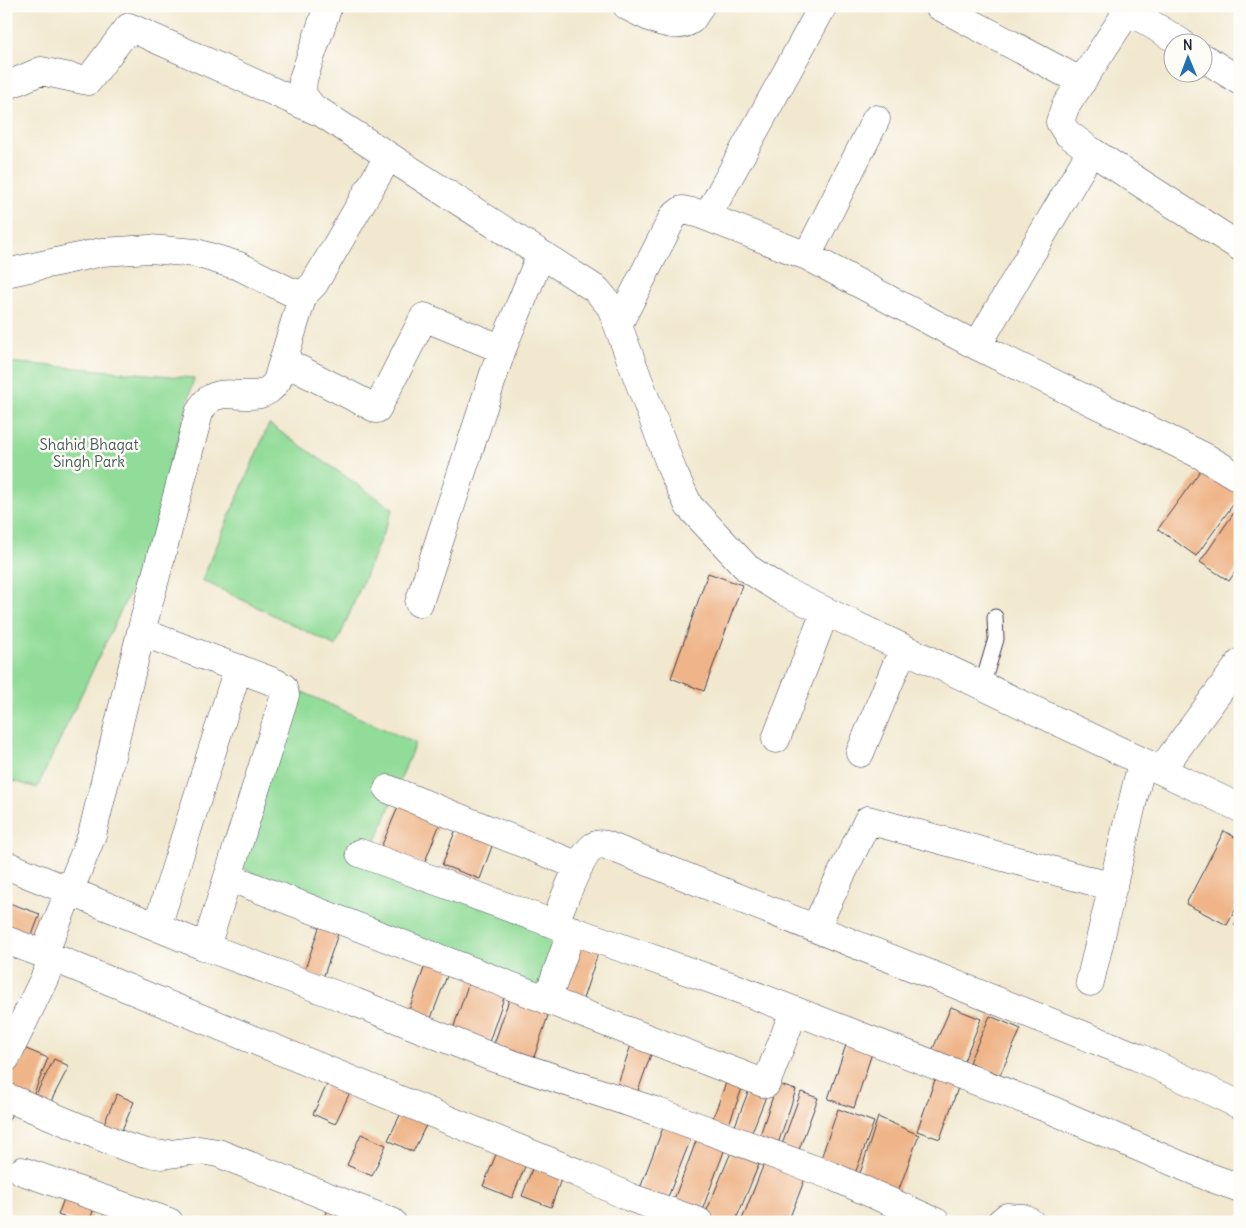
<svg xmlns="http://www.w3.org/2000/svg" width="1246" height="1228" font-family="Delius,sans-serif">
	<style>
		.green { fill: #91dc98; stroke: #5a7f6a }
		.building { fill: #efb589 }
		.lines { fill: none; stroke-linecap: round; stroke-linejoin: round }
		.service-casing { stroke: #414051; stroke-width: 17 }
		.minor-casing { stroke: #414051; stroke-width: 29 }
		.service { stroke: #fff; stroke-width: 15 }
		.minor { stroke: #fff; stroke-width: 28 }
		.labels { text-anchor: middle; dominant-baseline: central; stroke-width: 5; stroke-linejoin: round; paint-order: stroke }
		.park-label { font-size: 15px; fill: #435a57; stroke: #fdfcf7 }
	</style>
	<rect width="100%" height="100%" fill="#fdfcf7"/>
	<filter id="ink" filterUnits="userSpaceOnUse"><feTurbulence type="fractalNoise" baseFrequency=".02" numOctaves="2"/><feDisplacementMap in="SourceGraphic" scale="10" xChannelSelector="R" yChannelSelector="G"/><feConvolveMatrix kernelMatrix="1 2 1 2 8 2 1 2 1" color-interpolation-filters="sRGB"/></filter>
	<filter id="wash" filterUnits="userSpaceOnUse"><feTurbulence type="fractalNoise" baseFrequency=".0096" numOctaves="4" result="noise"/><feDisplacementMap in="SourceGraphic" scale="20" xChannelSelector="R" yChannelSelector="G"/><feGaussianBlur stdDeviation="1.12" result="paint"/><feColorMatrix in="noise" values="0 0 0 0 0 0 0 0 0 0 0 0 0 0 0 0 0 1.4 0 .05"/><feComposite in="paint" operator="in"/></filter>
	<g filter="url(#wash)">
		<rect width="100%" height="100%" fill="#f1e8cf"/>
		<path class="green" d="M6,362l188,16 -44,171 -113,239 -31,-9z
			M269,424l124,85 -57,137 -134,-66z
			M296,689l119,54 -48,121 198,68 -21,65 -310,-132z"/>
		<g id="blocks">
			<path class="building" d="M1203,467l37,26v2l-44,61 -38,-27z
				M1240,504v61l-11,16 -29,-19z
				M708,573l34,12 -38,106 -33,-13z
				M399,805l42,16 -17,43 -43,-17z
				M458,824l37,14 -15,41 -38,-14z
				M1224,831l16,9v61l-13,24 -41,-21z
				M6,902l34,12 -11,29 -23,-8z
				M1240,914v14l-6,-3z
				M321,922l19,6 -17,50 -19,-6z
				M574,940l26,7 -20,61 -25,-8z
				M427,960l23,8 -22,58 -22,-8z
				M471,976l36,13 -19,56 -36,-13z
				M511,994l40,13 -18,53 -40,-13z
				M951,1007l30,12 -21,52 -31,-13z
				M990,1016l31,13 -21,46 -31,-13z
				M634,1036l21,7 -21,59 -20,-7z
				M847,1042l26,8 -19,58 -26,-9z
				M14,1044l34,14 -17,43 -25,-10v-26z
				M54,1059l15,7 -22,43 -15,-7z
				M332,1074l22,10 -19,40 -22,-10z
				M937,1074l23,8 -20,57 -23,-8z
				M728,1077l16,6 -19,52 -16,-6z
				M752,1082l17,7 -21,53 -17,-6z
				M777,1084l19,6 -19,57 -19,-6z
				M801,1092l17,6 -21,57 -17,-5z
				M117,1094l17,8 -15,35 -18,-7z
				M405,1105l25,12 -17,35 -25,-12z
				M6,1106l8,4 -8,15z
				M838,1109l36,13 -21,57 -35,-12z
				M878,1117l41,18 -21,57 -40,-12z
				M664,1125l28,11 -26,66 -27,-11z
				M361,1134l25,11 -14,31 -25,-11z
				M698,1136l28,10 -25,67 -28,-11z
				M500,1145l29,12 -17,41 -29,-12z
				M734,1145l28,12 -27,65h-14l-16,-7z
				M767,1156l41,15 -20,51h-47z
				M536,1158l29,10 -14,39 -29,-11z
				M66,1193l30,10 -7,19h-12l-19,-7z
				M330,1204l33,18h-40z"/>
		</g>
	</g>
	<g filter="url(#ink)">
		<use href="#blocks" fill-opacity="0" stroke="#414051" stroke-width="1"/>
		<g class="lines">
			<g class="service-casing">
				<path id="service" d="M982,686l14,-47 -1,-22"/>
			</g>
			<g class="minor-casing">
				<path id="minor" d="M328,6l-25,73 -1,15 10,13 8,5 277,178 14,17 62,165 16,34 58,62 34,22 459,218
					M627,6c16,8 47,27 64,14 3,-3 6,-10 9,-14
					M939,6l143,76
					M1122,6l58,36
					M1131,6l-66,101 -5,15 7,11 24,18 149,96
					M1204,58l36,23
					M6,86l35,-15 47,10 41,-54 188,84
					M707,217l116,-211
					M807,256l69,-137
					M6,273l96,-21 48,-3 46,4 43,13 50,25 14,4 11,-11 74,-127
					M618,325l55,-108 9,-7 15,3 110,43 170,90 228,111 35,21
					M977,346l114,-195
					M283,361l94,48 47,-92 78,32
					M419,603l83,-254 39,-95
					M141,632l58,-219c3,-4 5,-10 9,-13 22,-16 51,9 69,-19l26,-86
					M776,739l49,-127
					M860,753l43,-104
					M1161,770l79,-107
					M388,789l191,77
					M360,853l194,71 182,64 318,123 152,65 34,12
					M6,865l200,82 149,55 139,56 164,54 174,64 104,46
					M228,877l538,207 28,-73
					M554,924c8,-18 25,-68 40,-78 5,-3 8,-2 12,-1l532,212 102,48
					M157,927l81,-259
					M815,928l53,-108 245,67
					M6,940l48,18 524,215 51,24 70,25
					M44,954l48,-119 49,-203 133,50 9,5 2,8 -79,252
					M1090,982l52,-220
					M547,1000l25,-70
					M6,1058l48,-100
					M6,1097l120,50 21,6 15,2 37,-5 19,3 174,69
					M22,1171l147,51
					M1001,1222l6,-5 16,1 7,4"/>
			</g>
			<use href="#service" class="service"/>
			<use href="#minor" class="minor"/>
		</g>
	</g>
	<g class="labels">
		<g class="park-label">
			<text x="89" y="444">Shahid Bhagat<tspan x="89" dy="17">Singh Park</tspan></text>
		</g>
	</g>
	<rect width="1246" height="1228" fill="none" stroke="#fdfcf7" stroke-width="25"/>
	<g transform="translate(1188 58) rotate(359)"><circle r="24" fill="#fdfcf7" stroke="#a5a5ac"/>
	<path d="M0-4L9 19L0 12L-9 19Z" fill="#1f6fb2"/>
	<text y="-8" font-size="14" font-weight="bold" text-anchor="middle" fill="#22223b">N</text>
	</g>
</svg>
